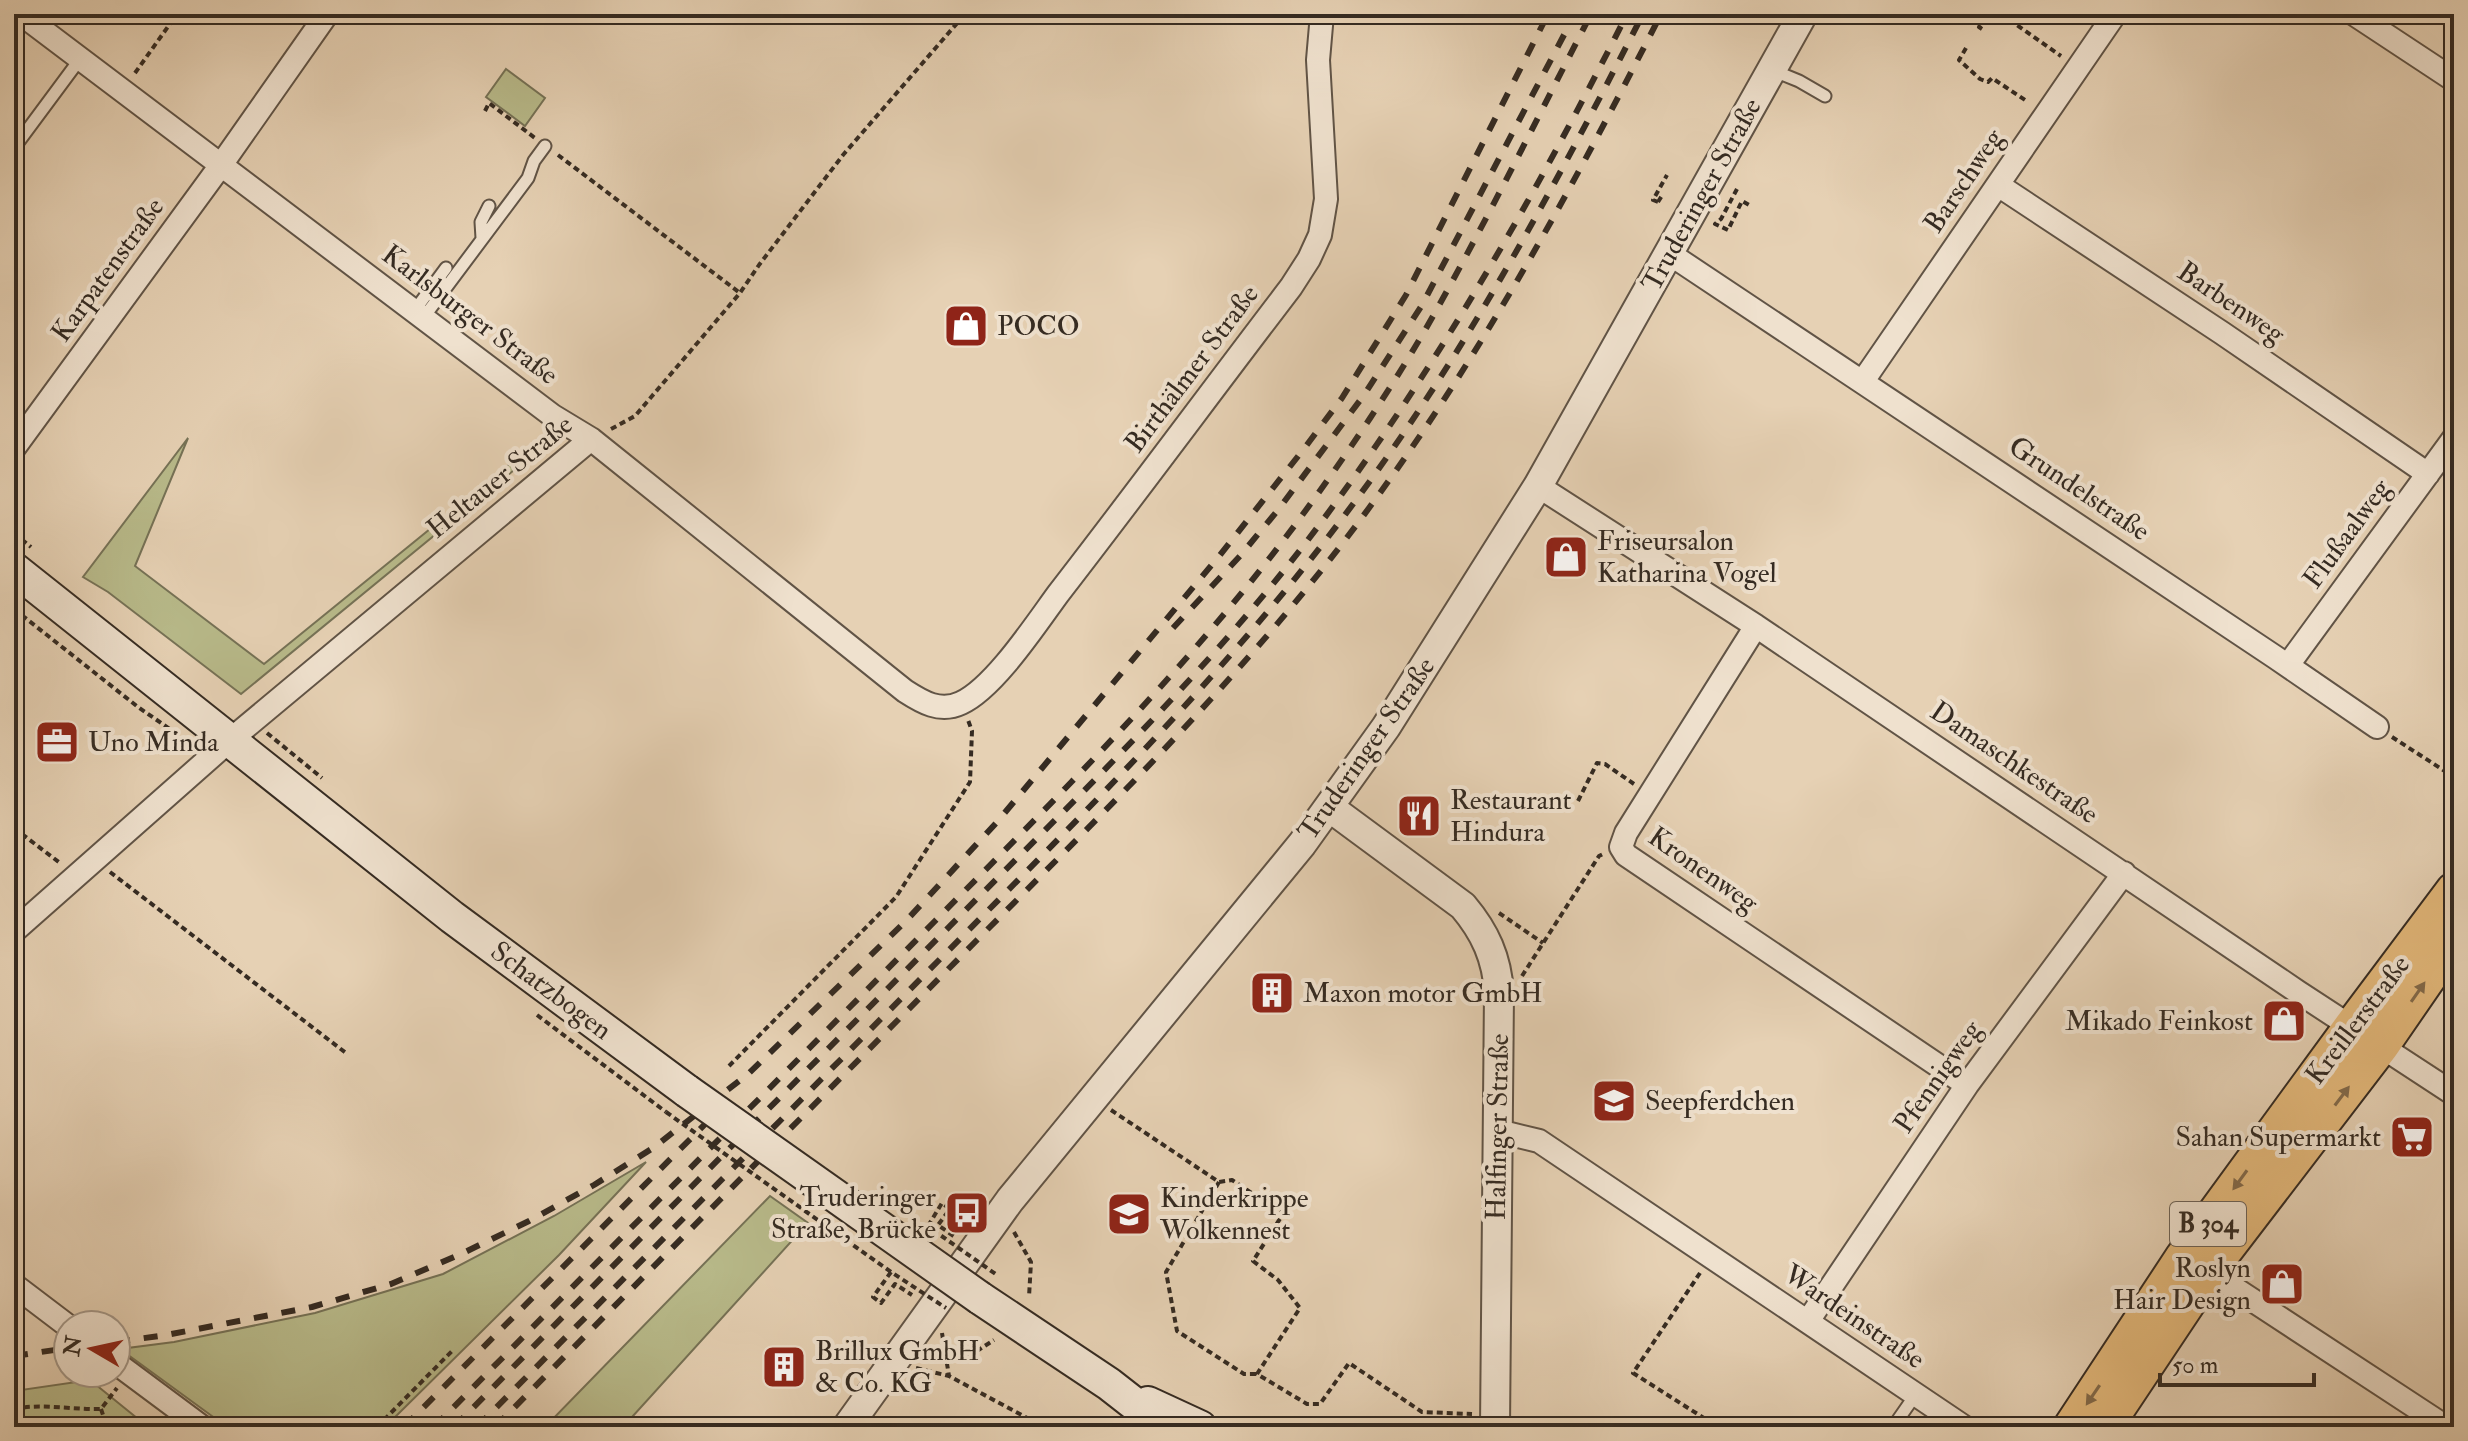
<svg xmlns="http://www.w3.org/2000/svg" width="2468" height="1441" font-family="'IM FELL Double Pica',serif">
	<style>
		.green { fill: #b8ba8a; stroke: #767256; stroke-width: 2 }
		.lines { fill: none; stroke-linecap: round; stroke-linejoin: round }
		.service-casing { stroke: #615446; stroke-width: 15 }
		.minor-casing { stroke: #615446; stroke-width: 26 }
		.tertiary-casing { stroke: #615446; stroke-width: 32 }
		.secondary-casing { stroke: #352b22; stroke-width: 36 }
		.primary-casing { stroke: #352b22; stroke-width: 40 }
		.path { stroke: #352b22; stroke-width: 4; stroke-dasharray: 6 4; stroke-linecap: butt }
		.service { stroke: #efe1ce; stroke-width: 11 }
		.minor { stroke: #efe1ce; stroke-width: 22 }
		.tertiary { stroke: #efe1ce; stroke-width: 28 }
		.secondary { stroke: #efe1ce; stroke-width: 32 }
		.primary { stroke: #e3b87a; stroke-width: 36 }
		.rail { stroke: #352b22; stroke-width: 6; stroke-dasharray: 14 14; stroke-linecap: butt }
		.secondary-bridge-casing { stroke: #352b22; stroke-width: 36; stroke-linecap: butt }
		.path-bridge { stroke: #352b22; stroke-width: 4; stroke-dasharray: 6 4; stroke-linecap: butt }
		.secondary-bridge { stroke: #efe1ce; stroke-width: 32 }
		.oneway { fill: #836a4a }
		.labels { text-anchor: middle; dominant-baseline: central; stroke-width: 8; stroke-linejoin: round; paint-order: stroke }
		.shield { fill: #efe1ce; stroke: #6d6256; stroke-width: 2 }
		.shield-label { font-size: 26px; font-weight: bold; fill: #352b22 }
		.street-label { font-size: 28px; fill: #352b22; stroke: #efe1ce }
		.poi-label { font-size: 28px; fill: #352b22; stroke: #efe1ce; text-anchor: start }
	</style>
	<rect width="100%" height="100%" fill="#e6d1b4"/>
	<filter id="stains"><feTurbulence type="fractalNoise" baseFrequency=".0025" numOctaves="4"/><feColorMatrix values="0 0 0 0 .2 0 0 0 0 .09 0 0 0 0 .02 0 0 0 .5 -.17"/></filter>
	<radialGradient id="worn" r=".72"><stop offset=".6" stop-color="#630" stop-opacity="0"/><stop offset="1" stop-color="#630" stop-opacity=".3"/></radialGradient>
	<path class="green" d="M506,69l39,29 -20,28 -39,-29z
		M548,433l5,5 -312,256 -133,-102 -25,-15 105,-139 -53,128 129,98z
		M646,1162l-87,93 -174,172h-158l-107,-78 54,-7 141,-29 128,-39 111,-58z
		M770,1196l38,27 -185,204h-78z
		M90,1380l58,47h-134v-36z"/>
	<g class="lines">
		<g class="service-casing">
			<path id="service" d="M1772,70l27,11 26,15
				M14,148l66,-89
				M482,238l-1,-16 8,-16
				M415,310l31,-42
				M424,317l104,-139 6,-17 11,-15
				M1893,1427l23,-33"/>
		</g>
		<g class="minor-casing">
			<path id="minor" d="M21,14l532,402 38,23 314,252c17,11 35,22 56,12 33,-15 75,-79 97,-109 79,-102 155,-205 233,-307l18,-28 11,-24 6,-36 -8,-139 4,-46
				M2354,14l100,66
				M1998,185l224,148 206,141
				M1670,254l605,403 102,70
				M1863,381l252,-367
				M14,448l207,-283 106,-151
				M1538,486l218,140 542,366 156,102
				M1756,626l-130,207 -5,14 5,8 341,230
				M2288,665l166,-227
				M14,931l215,-190 362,-302
				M1498,1131l41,10 425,286
				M2208,1271l238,156
				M14,1285l54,41
				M1808,1321l159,-236 157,-212
				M116,1363l86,64"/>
		</g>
		<g class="tertiary-casing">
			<path id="tertiary" d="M1329,807l134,99c22,26 34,52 36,87l-4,434
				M847,1427l163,-227 292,-356 84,-117 152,-241 265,-472"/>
		</g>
		<g class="secondary-casing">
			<path id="secondary" d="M14,569l438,348 235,174
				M980,1298l129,86 55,43
				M1148,1403l52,24"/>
		</g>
		<g class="primary-casing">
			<path id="primary" d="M2072,1427l112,-170 168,-230 102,-136
				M2104,1427l104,-156 173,-226 73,-106"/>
		</g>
		<path class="path" d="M1618,14l2,1
			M2001,14l60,42
			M1982,29l-3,-2 9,-13
			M1966,48l-7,12 21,19 8,3 4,-4 36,24
			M135,73l42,-59
			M485,111l4,-8 46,35
			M558,155l182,138
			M1737,189l-16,30 -6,5 13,6 14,-29 9,5
			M1658,202l-5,-2 14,-25
			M1658,202l5,-8
			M611,429l24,-13 105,-123 19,-28 84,-110 122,-141
			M14,533l17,14
			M14,609l124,98 39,27
			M267,733l55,45
			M2392,737l62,40
			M1578,801l19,-38 8,1 29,20
			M14,828l46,35
			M110,872l236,181
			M1499,913l44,30
			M1522,976l77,-120 4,-2
			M537,1015l129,97
			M729,1066l167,-169 74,-115 2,-51 -4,-11
			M1111,1110l108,72 13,-2 51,34 -30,47 25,19 22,28 -43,66 50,30h13l29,-41 73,49 50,2
			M1219,1182l-53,90 11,59 67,43h13
			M928,1226l14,-23 8,6 -12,16 17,12
			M1014,1232l17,30 -2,35
			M891,1272l-18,25 8,6 14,-19 17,11
			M1700,1273l-67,100 85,54
			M942,1333l7,43
			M948,1360l29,-9 17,-11
			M916,1368l33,8 95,51
			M14,1409c28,-6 58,1 87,0l16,-21
			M101,1409l6,18
			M377,1427l75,-76"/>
		<use href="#service" class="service"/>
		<use href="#minor" class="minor"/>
		<use href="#tertiary" class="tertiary"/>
		<use href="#secondary" class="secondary"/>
		<use href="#primary" class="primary"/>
		<path class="rail" d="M1173,628l67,-72 38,-46 86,-115 58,-90 153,-291
			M116,1342l50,-7 146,-28 79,-23 72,-31 66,-32 65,-36 59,-37 95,-74 157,-152 92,-100 223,-267 83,-105 39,-52 64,-103 142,-281
			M14,1356l54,-8
			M404,1427l325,-327
			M434,1427c167,-169 334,-337 501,-506 125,-127 253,-253 360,-396 51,-69 100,-141 142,-216 54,-97 103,-196 154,-295
			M454,1427c163,-165 326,-330 490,-495 123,-125 252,-248 360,-387 126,-165 230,-346 323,-531
			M477,1427c156,-158 313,-316 469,-474 143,-145 289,-289 410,-453 113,-152 201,-318 287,-486
			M495,1427c161,-163 322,-325 482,-487 137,-138 277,-275 392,-432 114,-155 205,-323 292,-494"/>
		<g class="secondary-bridge-casing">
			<path id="secondary-bridge" d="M687,1091l293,207"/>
		</g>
		<path class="path-bridge" d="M666,1112l225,160 55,36
			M933,1230l64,45"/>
		<use href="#secondary-bridge" class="secondary-bridge"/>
	</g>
	<defs><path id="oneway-solid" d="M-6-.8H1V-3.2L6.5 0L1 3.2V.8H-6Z" transform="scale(2)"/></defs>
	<g class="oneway">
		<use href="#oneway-solid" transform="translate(2418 992) rotate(-55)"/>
		<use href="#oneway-solid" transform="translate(2342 1096) rotate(-53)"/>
		<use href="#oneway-solid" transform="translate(2240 1180) rotate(126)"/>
		<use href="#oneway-solid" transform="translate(2093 1395) rotate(124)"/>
	</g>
	<defs>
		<g id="shop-square" transform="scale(2.3)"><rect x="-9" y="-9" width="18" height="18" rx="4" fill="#8f2418" stroke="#efe1ce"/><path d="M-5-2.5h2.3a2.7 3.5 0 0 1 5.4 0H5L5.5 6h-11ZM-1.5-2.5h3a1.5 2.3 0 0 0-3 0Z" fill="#fff"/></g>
		<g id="office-square" transform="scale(2.3)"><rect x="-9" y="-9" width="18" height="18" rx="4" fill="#8f2418" stroke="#efe1ce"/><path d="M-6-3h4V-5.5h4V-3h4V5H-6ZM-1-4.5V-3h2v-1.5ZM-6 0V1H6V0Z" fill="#fff"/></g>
		<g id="restaurant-square" transform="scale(2.3)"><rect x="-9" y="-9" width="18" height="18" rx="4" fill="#8f2418" stroke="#efe1ce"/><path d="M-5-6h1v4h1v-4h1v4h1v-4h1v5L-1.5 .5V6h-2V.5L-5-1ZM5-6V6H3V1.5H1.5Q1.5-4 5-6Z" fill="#fff"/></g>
		<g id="building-square" transform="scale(2.3)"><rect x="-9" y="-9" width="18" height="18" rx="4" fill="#8f2418" stroke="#efe1ce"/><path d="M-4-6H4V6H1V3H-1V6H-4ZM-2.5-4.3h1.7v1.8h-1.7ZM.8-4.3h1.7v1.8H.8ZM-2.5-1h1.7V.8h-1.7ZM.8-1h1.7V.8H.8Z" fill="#fff"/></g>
		<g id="school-square" transform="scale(2.3)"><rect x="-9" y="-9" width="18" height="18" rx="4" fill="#8f2418" stroke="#efe1ce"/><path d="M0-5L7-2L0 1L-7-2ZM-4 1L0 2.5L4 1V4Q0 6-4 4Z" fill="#fff"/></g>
		<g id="supermarket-square" transform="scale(2.3)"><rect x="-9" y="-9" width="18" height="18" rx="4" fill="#8f2418" stroke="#efe1ce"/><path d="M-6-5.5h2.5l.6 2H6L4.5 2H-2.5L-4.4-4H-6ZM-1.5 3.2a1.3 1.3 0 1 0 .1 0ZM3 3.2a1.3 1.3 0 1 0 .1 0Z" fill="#fff"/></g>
		<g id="bus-square" transform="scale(2.3)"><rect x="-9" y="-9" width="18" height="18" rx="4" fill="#8f2418" stroke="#efe1ce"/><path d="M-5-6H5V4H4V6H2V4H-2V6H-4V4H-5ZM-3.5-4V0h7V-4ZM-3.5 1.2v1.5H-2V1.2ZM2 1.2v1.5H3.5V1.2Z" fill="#fff"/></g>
	</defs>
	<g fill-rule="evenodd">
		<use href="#shop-square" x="966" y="326"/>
		<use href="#shop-square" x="1566" y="557"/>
		<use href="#office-square" x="57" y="742"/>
		<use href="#restaurant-square" x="1419" y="816"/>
		<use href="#building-square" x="1272" y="993"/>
		<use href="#shop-square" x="2284" y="1021"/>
		<use href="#school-square" x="1614" y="1101"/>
		<use href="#supermarket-square" x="2412" y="1137"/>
		<use href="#bus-square" x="967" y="1213"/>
		<use href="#school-square" x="1129" y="1214"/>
		<use href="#shop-square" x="2282" y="1284"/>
		<use href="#building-square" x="784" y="1367"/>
	</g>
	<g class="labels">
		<rect class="shield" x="2170" y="1202" width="76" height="44" rx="6"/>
		<g class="shield-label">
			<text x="2208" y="1224">B 304</text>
		</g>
		<g class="street-label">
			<text transform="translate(1964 181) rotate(-56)">Barschweg</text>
			<text transform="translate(1702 195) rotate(-61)">Truderinger Straße</text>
			<text transform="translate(108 270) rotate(-54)">Karpatenstraße</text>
			<text transform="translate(2231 303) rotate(34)">Barbenweg</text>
			<text transform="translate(470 315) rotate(37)">Karlsburger Straße</text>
			<text transform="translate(1192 369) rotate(-53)">Birthälmer Straße</text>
			<text transform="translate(500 477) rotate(-39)">Heltauer Straße</text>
			<text transform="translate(2079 489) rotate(34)">Grundelstraße</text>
			<text transform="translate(2347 534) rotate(-54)">Flußaalweg</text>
			<text transform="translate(1367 749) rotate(-55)">Truderinger Straße</text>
			<text transform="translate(2014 763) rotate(34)">Damaschkestraße</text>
			<text transform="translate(1703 870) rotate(35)">Kronenweg</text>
			<text transform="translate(551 991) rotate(37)">Schatzbogen</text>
			<text transform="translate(2358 1020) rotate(-53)">Kreillerstraße</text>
			<text transform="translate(1938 1077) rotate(-55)">Pfennigweg</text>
			<text transform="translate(1498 1127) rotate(-89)">Halfinger Straße</text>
			<text transform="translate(1854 1317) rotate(34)">Wardeinstraße</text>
		</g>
		<g class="poi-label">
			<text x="997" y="326">POCO</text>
			<text x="1597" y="541">Friseursalon<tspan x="1597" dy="32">Katharina Vogel</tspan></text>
			<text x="88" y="742">Uno Minda</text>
			<text x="1450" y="800">Restaurant<tspan x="1450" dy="32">Hindura</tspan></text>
			<text x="1303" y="993">Maxon motor GmbH</text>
			<text x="2253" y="1021" text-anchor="end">Mikado Feinkost</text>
			<text x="1645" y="1101">Seepferdchen</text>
			<text x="2381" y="1137" text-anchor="end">Sahan Supermarkt</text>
			<text x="936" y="1197" text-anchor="end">Truderinger<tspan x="936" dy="32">Straße, Brücke</tspan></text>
			<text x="1160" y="1198">Kinderkrippe<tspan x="1160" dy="32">Wolkennest</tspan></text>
			<text x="2251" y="1268" text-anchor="end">Roslyn<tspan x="2251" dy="32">Hair Design</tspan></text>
			<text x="815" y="1351">Brillux GmbH<tspan x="815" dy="32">&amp; Co. KG</tspan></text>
		</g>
	</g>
	<rect width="2468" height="1441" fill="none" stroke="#e6d1b4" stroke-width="48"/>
	<rect x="16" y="16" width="2436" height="1409" fill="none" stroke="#352b22" stroke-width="4"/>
	<rect x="24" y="24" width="2420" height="1393" fill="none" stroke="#352b22" stroke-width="2"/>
	<g transform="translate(92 1349) rotate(279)"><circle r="38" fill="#efe1ce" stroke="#a59889" stroke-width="2"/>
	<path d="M0-6L14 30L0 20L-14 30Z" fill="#8f2418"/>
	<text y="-12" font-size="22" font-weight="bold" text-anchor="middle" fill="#352b22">N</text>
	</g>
	<path d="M2160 1373v12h154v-12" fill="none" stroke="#352b22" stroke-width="4"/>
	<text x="2172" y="1373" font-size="24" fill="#352b22" stroke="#efe1ce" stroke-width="6" paint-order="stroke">50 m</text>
	<rect width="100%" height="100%" filter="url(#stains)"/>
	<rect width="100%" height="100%" fill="url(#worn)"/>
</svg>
